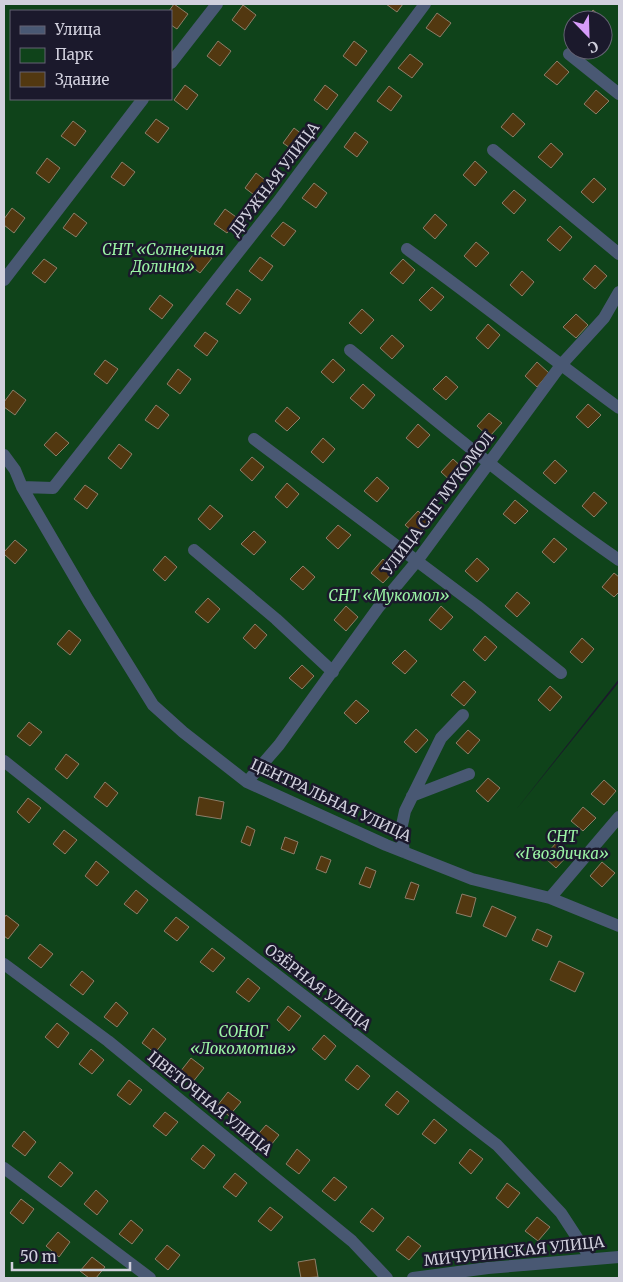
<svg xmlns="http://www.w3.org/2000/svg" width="623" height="1282" font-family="Merriweather,serif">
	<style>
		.green { fill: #0f431a; fill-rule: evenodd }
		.building { fill: #523810; stroke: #8d7e69 }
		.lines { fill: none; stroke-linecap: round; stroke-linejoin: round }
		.minor { stroke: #495873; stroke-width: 12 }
		.labels { text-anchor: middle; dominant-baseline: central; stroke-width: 5; stroke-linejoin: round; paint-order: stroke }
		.street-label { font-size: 15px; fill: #d1d0dd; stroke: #1b192c }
		.park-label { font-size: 15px; font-style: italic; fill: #9bf4a5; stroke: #1b192c }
	</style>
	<rect width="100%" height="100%" fill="#1b192c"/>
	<path class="green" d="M4,4h615v675l-104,132 104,-129v596h-615zM11,11h160v88h-160zM573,20h30v30h-30z"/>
	<path class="building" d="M174,4l14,10 -11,15 -6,-4v-14h-2z
		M386,4h17l-6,8z
		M243,5l13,10 -11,15 -13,-10z
		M593,10l13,11 -3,3v-4h-18z
		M437,13l14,10 -11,14 -14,-9z
		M218,41l13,10 -11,15 -13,-10z
		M354,41l13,10 -11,15 -13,-10z
		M410,54l13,10 -11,14 -14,-10z
		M557,61l12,11 -12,13 -13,-10z
		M185,85l13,10 -11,15 -13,-10z
		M325,85l13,10 -11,15 -13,-10z
		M389,86l13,10 -11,15 -14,-10z
		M596,90l13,11 -13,13 -12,-10z
		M513,113l12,11 -12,13 -12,-10z
		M156,119l13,9 -11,15 -13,-10z
		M73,121l13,10 -11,15 -14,-10z
		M294,128l13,10 -11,14 -13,-9z
		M355,132l13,10 -11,15 -13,-10z
		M551,143l12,11 -12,14 -13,-11z
		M47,158l13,10 -11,15 -13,-10z
		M475,161l12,11 -12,14 -12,-11z
		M122,162l13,10 -11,14 -13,-9z
		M256,173l13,10 -11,15 -13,-10z
		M594,178l12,11 -13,14 -12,-11z
		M314,183l13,10 -11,15 -14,-10z
		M514,190l12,10 -12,14 -12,-11z
		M12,208l13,10 -11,15 -10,-8v-6z
		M225,209l14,10 -12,14 -13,-9z
		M74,213l13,10 -11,14 -13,-9z
		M435,214l12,11 -12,14 -12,-11z
		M283,222l13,9 -12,15 -13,-10z
		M560,226l12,11 -12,14 -13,-11z
		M476,242l13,11 -13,14 -12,-11z
		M198,248l14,10 -12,15 -13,-10z
		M260,257l13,9 -11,15 -13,-10z
		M44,259l13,9 -12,15 -13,-10z
		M403,259l12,11 -12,14 -13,-11z
		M595,265l12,11 -12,13 -12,-10z
		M522,271l12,11 -12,14 -12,-11z
		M432,287l12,10 -13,14 -12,-11z
		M237,289l14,10 -11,15 -14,-10z
		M160,295l13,10 -11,14 -13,-10z
		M362,309l12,11 -13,14 -12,-11z
		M576,314l12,11 -12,13 -13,-11z
		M488,324l12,11 -12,14 -12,-11z
		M205,332l13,9 -11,15 -13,-10z
		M392,335l12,11 -12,13 -12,-11z
		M333,359l12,11 -12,13 -12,-11z
		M105,360l13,9 -11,15 -13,-10z
		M537,362l12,11 -12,14 -12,-11z
		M178,369l13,10 -11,15 -13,-10z
		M446,376l12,11 -12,13 -13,-11z
		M363,384l12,11 -12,14 -13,-11z
		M13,390l13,10 -11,15 -11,-8v-5z
		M588,404l13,11 -13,13 -12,-11z
		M156,405l13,10 -11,14 -13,-9z
		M287,407l13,11 -13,13 -12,-10z
		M489,413l13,10 -13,14 -12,-11z
		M418,424l12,11 -12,13 -12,-10z
		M56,432l13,11 -13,13 -12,-11z
		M323,438l12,11 -12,14 -12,-11z
		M119,444l13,10 -11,15 -13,-11z
		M252,457l12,10 -12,14 -12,-11z
		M453,459l12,11 -12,13 -12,-11z
		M555,460l12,11 -12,13 -12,-11z
		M377,477l12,11 -12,14 -13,-11z
		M287,483l12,11 -12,14 -12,-11z
		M85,485l13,9 -11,15 -13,-10z
		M594,492l13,11 -13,14 -12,-11z
		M515,500l13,11 -13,13 -12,-10z
		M210,505l13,11 -13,14 -12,-11z
		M418,511l12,11 -12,14 -13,-11z
		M338,525l13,10 -13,14 -12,-11z
		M254,531l12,11 -12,13 -13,-11z
		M554,538l13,11 -13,14 -12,-11z
		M15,540l12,10 -12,14 -11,-10v-2z
		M165,556l12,11 -12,14 -12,-11z
		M477,558l12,11 -12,13 -12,-11z
		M383,559l12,11 -12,13 -12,-10z
		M303,566l12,11 -12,13 -13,-11z
		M614,573l5,4v15l-5,5 -12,-10z
		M517,592l13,11 -13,14 -12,-11z
		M208,598l12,11 -12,14 -13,-11z
		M346,606l12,11 -12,14 -12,-11z
		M441,606l12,11 -12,13 -12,-10z
		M255,624l12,11 -12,14 -12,-11z
		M69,630l12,10 -11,15 -13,-11z
		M485,636l12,11 -12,14 -12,-11z
		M582,638l12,11 -12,14 -12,-11z
		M405,650l12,11 -12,13 -13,-11z
		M302,665l12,11 -12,13 -13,-11z
		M464,681l12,11 -12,14 -13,-11z
		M550,686l12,11 -12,14 -12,-11z
		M356,700l13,11 -13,13 -12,-11z
		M29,722l13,10 -12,14 -13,-10z
		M416,729l12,11 -12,13 -12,-11z
		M468,730l12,10 -12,14 -12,-11z
		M66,754l13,10 -12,15 -12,-10z
		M488,778l12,10 -12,14 -12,-11z
		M604,780l12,11 -12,14 -13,-11z
		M105,782l13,11 -11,14 -13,-10z
		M199,797l25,5 -3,17 -25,-4z
		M28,798l13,10 -12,15 -12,-11z
		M583,807l13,11 -13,13 -12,-10z
		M247,826l8,4 -5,16 -9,-4z
		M64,830l13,10 -12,14 -12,-10z
		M285,837l13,5 -4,12 -13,-5z
		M556,843l13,11 -13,14 -12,-11z
		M321,856l10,4 -5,13 -10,-4z
		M96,861l13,11 -12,14 -12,-10z
		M602,862l13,11 -13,14 -12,-11z
		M366,867l10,4 -6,17 -11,-4z
		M411,882l8,3 -5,15 -9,-2z
		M136,890l12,10 -11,14 -13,-10z
		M462,894l14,4 -5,19 -15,-4z
		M492,906l24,11 -10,20 -23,-11z
		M6,915l13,10 -11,14 -4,-3v-18z
		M176,917l13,10 -12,14 -13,-10z
		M537,929l15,7 -5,11 -15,-7z
		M40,944l13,10 -12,14 -13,-10z
		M212,948l13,10 -12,14 -13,-10z
		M559,961l25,12 -9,19 -25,-12z
		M82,971l12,10 -11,14 -13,-10z
		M248,978l12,10 -11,14 -13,-10z
		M116,1002l12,11 -11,14 -13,-10z
		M288,1006l13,10 -12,15 -12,-11z
		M57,1023l12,10 -11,15 -13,-11z
		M153,1028l13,11 -11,14 -13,-10z
		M324,1035l12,11 -11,14 -13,-11z
		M91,1049l13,11 -12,14 -13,-10z
		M191,1058l13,10 -12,15 -12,-11z
		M357,1065l13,11 -12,14 -13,-10z
		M129,1080l13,10 -12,15 -13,-10z
		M397,1091l12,10 -11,14 -13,-10z
		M228,1092l13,10 -12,14 -12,-10z
		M165,1112l13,10 -12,14 -13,-10z
		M434,1119l13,11 -12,14 -13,-10z
		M266,1125l13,10 -12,15 -13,-11z
		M24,1131l12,11 -11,14 -13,-10z
		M203,1145l12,10 -11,14 -13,-10z
		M297,1149l13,11 -11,14 -13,-10z
		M470,1149l13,10 -12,15 -12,-11z
		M60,1162l13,11 -12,14 -13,-10z
		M235,1173l12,10 -11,14 -13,-10z
		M334,1177l13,10 -12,14 -13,-10z
		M507,1183l13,10 -12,15 -12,-10z
		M96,1190l12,11 -11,14 -13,-11z
		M21,1199l13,10 -11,15 -13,-11z
		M270,1207l13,10 -12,14 -13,-10z
		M372,1208l12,10 -11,14 -13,-10z
		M537,1217l13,10 -12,14 -13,-10z
		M131,1220l12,10 -11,14 -13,-10z
		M58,1232l12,10 -11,15 -13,-11z
		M408,1236l13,10 -12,14 -13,-10z
		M167,1245l13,10 -12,15 -13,-11z
		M92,1257l13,10 -9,11h-7l-9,-7z
		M315,1259l3,18 -17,1 -3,-16z"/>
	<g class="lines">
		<path class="minor" d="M569,54l50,40
			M171,63l46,-59
			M493,150l126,104
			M407,249c72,52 141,107 212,159
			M4,280l139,-181
			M350,350c88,72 175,145 269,210
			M254,439l223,167 84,67
			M4,455l11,15 7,17 66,113 65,105 30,27 64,50 139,63 86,34 78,19 69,28
			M22,487l31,1 224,-285 148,-199
			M194,550l82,69 57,53
			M4,761l147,117 346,267 64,68 30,46
			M247,782l32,-37 99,-137 39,-47 144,-196 43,-47 15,-26
			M412,796l57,-22
			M404,852l-3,-22 4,-19 36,-73 22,-23
			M550,898l69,-81
			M4,964l104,77 244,200 35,37
			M4,1168l146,110
			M413,1278l75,-10 131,-11"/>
	</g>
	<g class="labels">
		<g class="street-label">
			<text transform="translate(274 179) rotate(-53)">ДРУЖНАЯ УЛИЦА</text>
			<text transform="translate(438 503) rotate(-53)">УЛИЦА СНГ МУКОМОЛ</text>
			<text transform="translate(331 800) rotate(25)">ЦЕНТРАЛЬНАЯ УЛИЦА</text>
			<text transform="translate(318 987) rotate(38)">ОЗЁРНАЯ УЛИЦА</text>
			<text transform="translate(210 1103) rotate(39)">ЦВЕТОЧНАЯ УЛИЦА</text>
			<text transform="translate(514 1251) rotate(-6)">МИЧУРИНСКАЯ УЛИЦА</text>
		</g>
		<g class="park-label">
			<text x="163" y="249">СНТ «Солнечная<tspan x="163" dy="17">Долина»</tspan></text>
			<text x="389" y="595">СНТ «Мукомол»</text>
			<text x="562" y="836">СНТ<tspan x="562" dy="17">«Гвоздичка»</tspan></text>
			<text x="243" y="1031">СОНОГ<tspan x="243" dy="17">«Локомотив»</tspan></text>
		</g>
	</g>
	<rect width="623" height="1282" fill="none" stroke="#d1d0dd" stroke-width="10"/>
	<rect x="10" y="10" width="162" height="90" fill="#1b192c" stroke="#646273"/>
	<rect x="20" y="26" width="25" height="8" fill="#495873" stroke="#646273"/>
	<text x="55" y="35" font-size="15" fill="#d1d0dd">Улица</text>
	<rect x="20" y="48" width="25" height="15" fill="#0f431a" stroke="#646273"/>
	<text x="55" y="60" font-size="15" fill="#d1d0dd">Парк</text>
	<rect x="20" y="72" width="25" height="15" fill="#523810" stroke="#646273"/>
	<text x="55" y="85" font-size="15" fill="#d1d0dd">Здание</text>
	<g transform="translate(588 35) rotate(157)"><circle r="24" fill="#1b192c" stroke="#646273"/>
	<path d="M0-4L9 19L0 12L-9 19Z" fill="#d69bf9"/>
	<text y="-8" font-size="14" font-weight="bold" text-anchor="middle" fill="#d1d0dd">С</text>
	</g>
	<path d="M12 1262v8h118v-8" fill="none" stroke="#d1d0dd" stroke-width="2.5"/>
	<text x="20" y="1262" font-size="15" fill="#d1d0dd" stroke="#1b192c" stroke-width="4" paint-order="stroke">50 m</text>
</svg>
